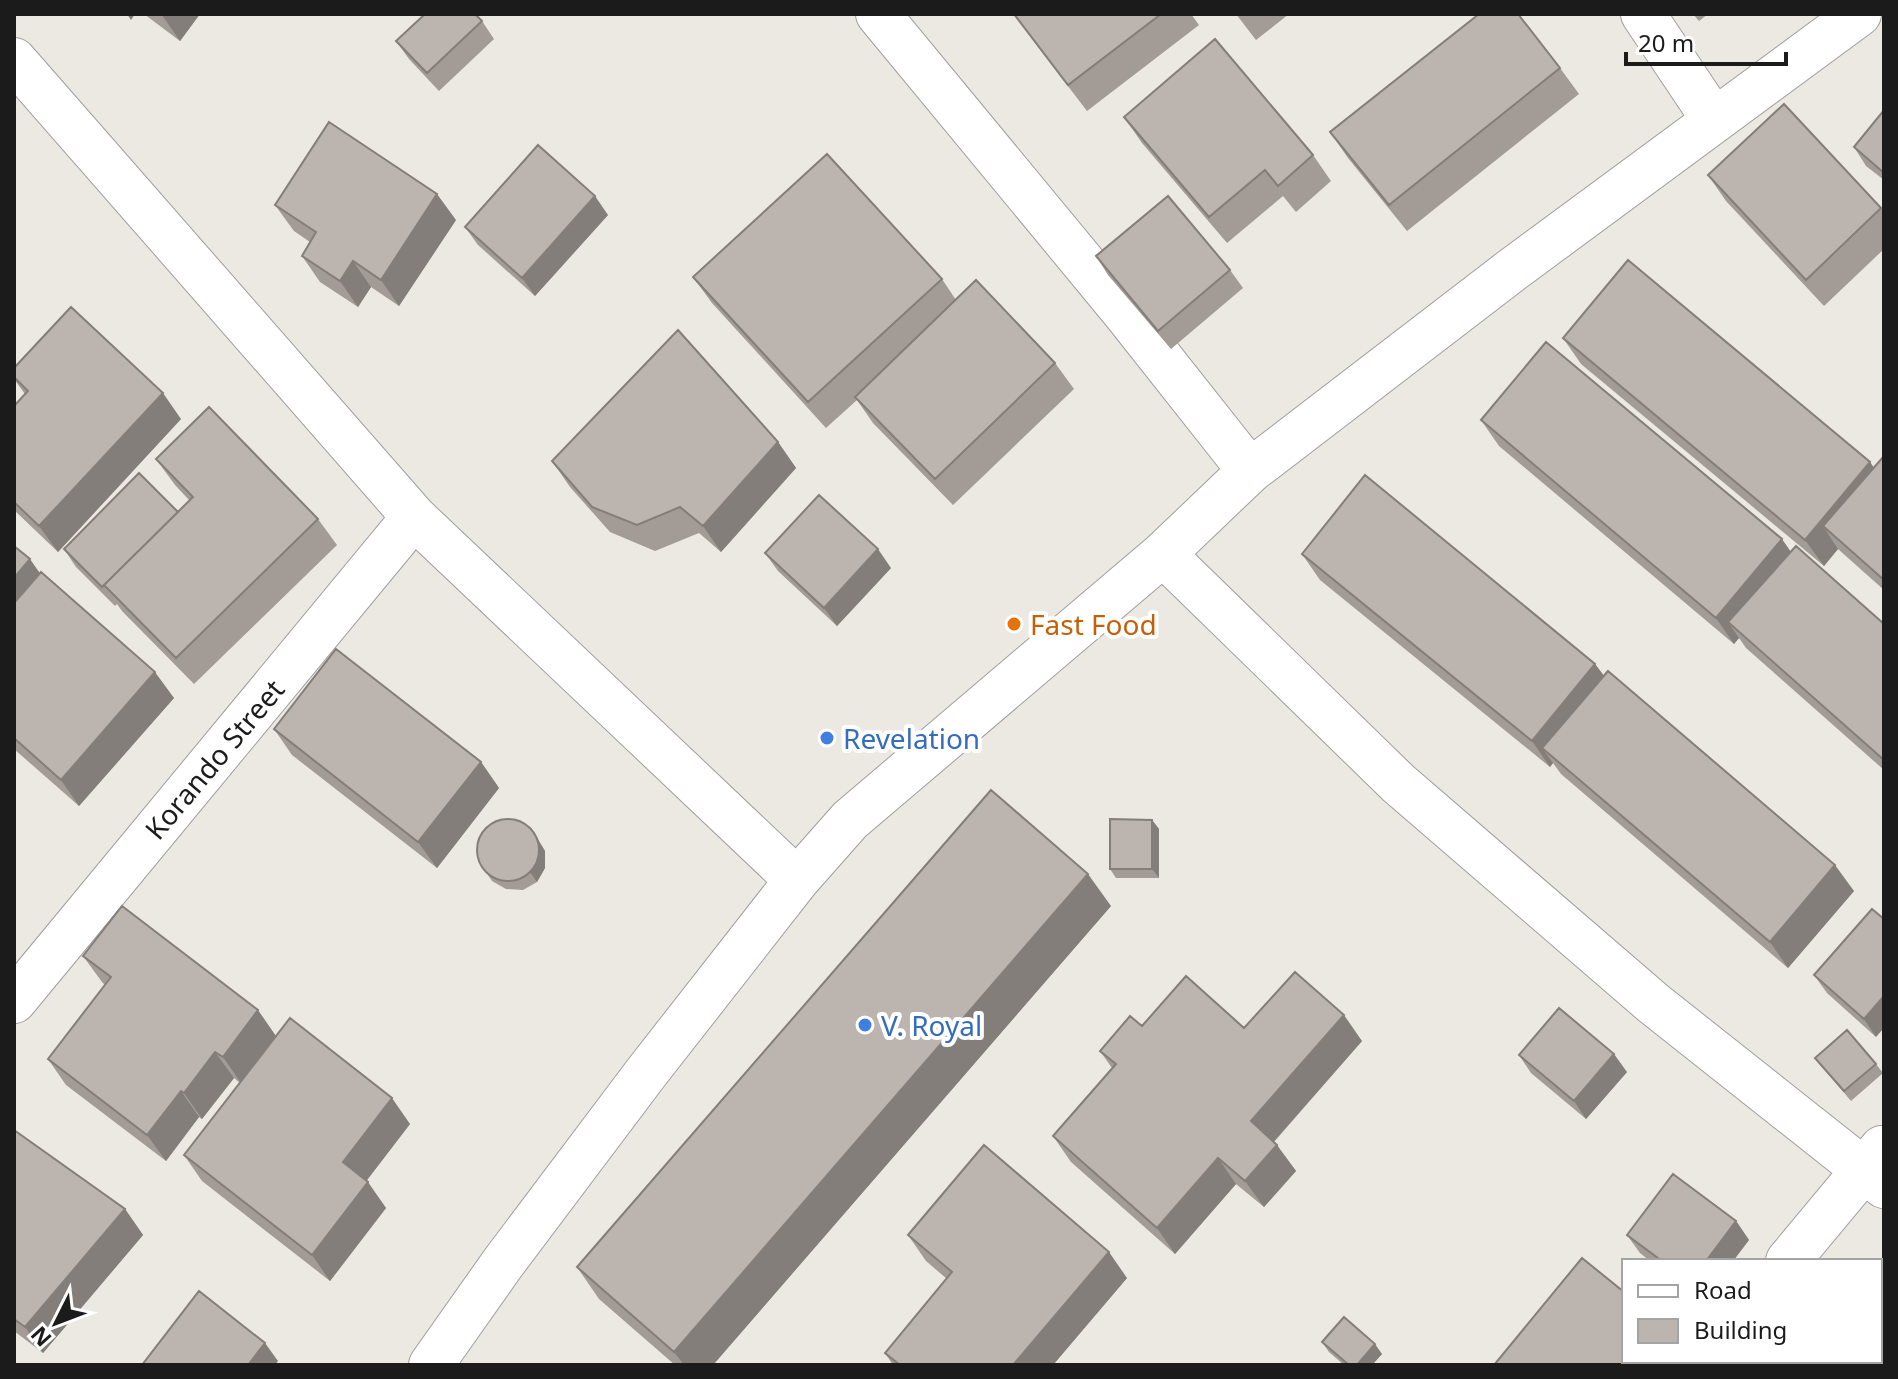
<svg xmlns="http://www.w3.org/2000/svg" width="1898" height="1379" font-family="'Noto Sans',sans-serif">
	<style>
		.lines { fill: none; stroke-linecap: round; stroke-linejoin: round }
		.minor-casing { stroke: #9f9f9f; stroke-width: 46 }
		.minor { stroke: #fff; stroke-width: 44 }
		.wall { fill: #a29b96 }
		.shaded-wall { fill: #847e7a }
		.building { fill: #bcb4af; stroke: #847e7a; stroke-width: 2 }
		.food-dot { fill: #e8710a; stroke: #fff; stroke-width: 3 }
		.shop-dot { fill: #3f7fe0; stroke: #fff; stroke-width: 3 }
		.labels { text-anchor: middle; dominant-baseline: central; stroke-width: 8; stroke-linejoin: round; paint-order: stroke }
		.food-label { font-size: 28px; fill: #c56008; stroke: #fff; text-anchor: start }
		.shop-label { font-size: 28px; fill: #366cbe; stroke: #fff; text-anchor: start }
		.street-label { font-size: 28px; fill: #1b1b1b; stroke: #fff }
	</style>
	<rect width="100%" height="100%" fill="#ece8e2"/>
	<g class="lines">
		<g class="minor-casing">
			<path id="minor" d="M878,14l247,299 125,158
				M1643,14l71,106
				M14,60l400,457 383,363
				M1163,554l235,229 255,220 231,183
				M14,1001l400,-484
				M1788,1261l94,-113
				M431,1365l72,-102 143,-190 151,-193 53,-60 313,-266 87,-83 262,-201 347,-256
				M1700,1365l3,-4"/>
		</g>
		<use href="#minor" class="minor"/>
	</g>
	<path class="wall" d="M144,14h56l-20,27z
		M1013,14h178l8,11 -112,86z
		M1236,14h53l-33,26z
		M1693,14h15l-9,7z
		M482,21l12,18 -55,52 -30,-32 -13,-18z
		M1560,68l19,26 -172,137 -59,-73 -18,-26z
		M1884,110v70l-18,-14 -12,-19z
		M1124,117l189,38 18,26 -35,31 -13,-16 -56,47 -85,-100z
		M1708,175l173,33 3,4v37l-60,57 -98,-105z
		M275,205l181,15 -57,86 -28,-19 -13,20 -38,-25 -18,-26 8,-14 -16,-11z
		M608,215l-73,81 -57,-51 -13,-18z
		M1096,256l134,14 13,18 -72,61 -63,-74z
		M693,277l249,2 14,21 99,63 19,26 -121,116 -80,-82 -16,-23 -31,28 -114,-125z
		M1563,338l311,130 10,-12v134l-46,-41 -14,17 -243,-202z
		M14,368l167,51 -123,133 -44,-42v-104l11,-12 -11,-15z
		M1481,420l309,132 94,72v146l-138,-122 -7,-10 -5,6 -235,-198z
		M778,442l18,26 -75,84 -22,-19 -44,18 -45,-19 -40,-45 -18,-26z
		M156,459l162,60 19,26 -143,139 -72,-73 -5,-7 -2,2 -39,-39 -12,-18 114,-37 12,-11 -15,-16z
		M14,546l26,27 134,125 -95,108 -65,-57z
		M765,553l126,15 -54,58 -59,-55z
		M1302,554l293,110 9,12 250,215 -66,77 -227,-194 -8,-11 -3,4 -230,-187z
		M274,729l207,33 18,26 -62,80 -145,-113z
		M1152,820l7,9v49h-43l-6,-9z
		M531,828l14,23v17l-8,14 -14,8 -17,-1 -14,-8 -6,-9z
		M1111,906l-398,459h-38l-76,-66 -22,-32z
		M1884,919l-8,118 -49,-44 -13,-18z
		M83,956l193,80 134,88 -44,57 20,27 -56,73 -128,-100 -18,-26 56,-72 -6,-5 -32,41 -3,-2 -33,44 -100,-76 -18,-26 57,-74 -3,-3z
		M1142,1026l102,2 118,13 -88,101 22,29 -32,36 -28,-23 -61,70 -104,-92 -18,-26 59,-68 -12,-17z
		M1519,1055l108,17 -41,47 -55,-46z
		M1815,1058l61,6 7,9 -32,28z
		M14,1130l111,79 18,26 -100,118 -29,-22z
		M1736,1221l13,19 -16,21h-83l-10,-8 -13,-18z
		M908,1235l219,43 -74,87h-160l-8,-12 62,-74 -21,-18z
		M1322,1342l60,12 -10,11h-28l-15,-13z"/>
	<path class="shaded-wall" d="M127,14h8l-4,6z
		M162,14h38l-20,27 -18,-26z
		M437,194l19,26 -57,86 -18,-26z
		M595,196l13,19 -73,81 -13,-18z
		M353,261l18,26 -13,20 -18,-26z
		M163,393l18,26 -123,133 -19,-26z
		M778,442l18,26 -75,84 -18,-26z
		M1870,462l14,20 -61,44 15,23 -14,17 -19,-26z
		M1782,539l18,26 -72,57 11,16 -5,6 -18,-26z
		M878,549l13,19 -54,58 -13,-18z
		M30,559l18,26 -34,41v-48z
		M1595,664l19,25 -72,59 11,15 -3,4 -18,-26z
		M155,672l19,26 -95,108 -18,-26z
		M481,762l18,26 -62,80 -19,-26z
		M1152,820l7,9v49l-7,-9z
		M531,828l14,23v17l-8,14 -7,-10z
		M1835,865l19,26 -66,77 -18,-26z
		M1088,874l23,32 -398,459h-29l-10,-13z
		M1884,996v32l-8,9 -12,-18z
		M258,1010l18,26 -35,47 -18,-26z
		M1344,1015l18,26 -93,106 -18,-26z
		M215,1052l19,26 -32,41 -18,-26z
		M1614,1054l13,18 -41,47 -12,-18z
		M181,1091l18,26 -33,44 -19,-26z
		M392,1098l18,26 -49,64 -18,-26z
		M1277,1145l19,26 -32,36 -19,-26z
		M1218,1158l18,26 -61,70 -18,-26z
		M368,1182l18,26 -56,73 -18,-26z
		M125,1209l18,26 -100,118 -18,-26z
		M1736,1221l13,19 -16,21h-27z
		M1109,1252l18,26 -74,87h-40z
		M265,1343l13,18 -3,4h-27z
		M1375,1344l7,10 -10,11h-15z
		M1630,1361h49l-3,4h-49z"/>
	<path class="building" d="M425,14h50l7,7 -55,52 -31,-32z
		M1014,14h147l-93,71z
		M1479,14h39l42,54 -171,137 -59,-73z
		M1215,39l98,116 -35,31 -13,-16 -56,47 -85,-100z
		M1784,104l97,104 -75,72 -98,-105z
		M1884,110v63l-30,-26z
		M329,122l108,72 -56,86 -28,-19 -13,20 -38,-25 14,-24 -41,-27z
		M538,145l57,51 -73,82 -57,-51z
		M827,154l115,125 -134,123 -115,-125z
		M1168,196l62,74 -72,61 -62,-75z
		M1628,260l242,202 -65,78 -242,-202z
		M976,280l79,83 -120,116 -80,-82z
		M71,307l92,86 -124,133 -25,-24v-96l14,-15 -14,-14v-9z
		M678,330l100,112 -75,84 -23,-19 -43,18 -45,-18 -40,-46z
		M1546,342l236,197 -66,79 -235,-198z
		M209,407l109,112 -142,139 -72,-73 89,-88 -37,-38z
		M1884,456v124l-61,-54z
		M139,473l39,39 -76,75 -38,-38z
		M1365,475l230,189 -63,77 -230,-187z
		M819,495l59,54 -54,59 -59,-55z
		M14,546l16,13 -16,19z
		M1796,546l88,78v136l-156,-138z
		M41,572l114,100 -94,108 -47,-42v-135z
		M336,649l145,113 -63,80 -144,-113z
		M1608,671l227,194 -65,77 -228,-194z
		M991,790l97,84 -414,478 -97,-85z
		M1110,819l42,1v49h-42z
		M477 850a31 31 0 1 1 62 0a31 31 0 1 1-62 0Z
		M122,906l136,104 -35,47 -8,-5 -31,41 -3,-2 -34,44 -99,-76 63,-82 -28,-21z
		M1872,909l12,10v77l-20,23 -50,-44z
		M1295,972l49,43 -93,106 26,24 -32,36 -27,-23 -61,70 -104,-92 63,-72 -16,-13 30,-35 12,10 44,-50 58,52z
		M1559,1008l55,46 -40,47 -55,-46z
		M290,1018l102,80 -49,64 25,20 -56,73 -128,-100z
		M1847,1030l29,34 -32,27 -29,-33z
		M14,1130l111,79 -100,118 -11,-8z
		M984,1145l125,107 -96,113h-113l-15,-12 67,-81 -44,-37z
		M1673,1174l63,47 -30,40h-44l-35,-26z
		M1582,1258l42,34v69h6l-3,4h-133z
		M199,1291l66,52 -17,22h-106z
		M1344,1317l31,27 -18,21h-8l-27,-23z
		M1884,1319v46h-34l3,-4h27v-36z"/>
	<circle class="food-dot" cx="1014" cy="624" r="8"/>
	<g class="shop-dot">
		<circle cx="827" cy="738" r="8"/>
		<circle cx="865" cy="1025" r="8"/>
	</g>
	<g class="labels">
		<g class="food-label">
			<text x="1030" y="624">Fast Food</text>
		</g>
		<g class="shop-label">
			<text x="843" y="738">Revelation</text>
			<text x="881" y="1025">V. Royal</text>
		</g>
		<g class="street-label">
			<text transform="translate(214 759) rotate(-50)">Korando Street</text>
		</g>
	</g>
	<rect width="1898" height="1379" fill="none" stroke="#1b1b1b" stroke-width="32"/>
	<rect x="1622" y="1259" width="260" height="104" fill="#ffffff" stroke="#a4a4a4" stroke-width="2"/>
	<rect x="1638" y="1285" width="40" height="12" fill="#ffffff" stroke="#a4a4a4" stroke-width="2"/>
	<text x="1694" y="1299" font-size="24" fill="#1b1b1b">Road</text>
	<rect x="1638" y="1319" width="40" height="24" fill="#bcb4af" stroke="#a4a4a4" stroke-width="2"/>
	<text x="1694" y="1339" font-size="24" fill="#1b1b1b">Building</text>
	<g transform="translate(56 1323) rotate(228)" stroke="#ffffff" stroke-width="6" paint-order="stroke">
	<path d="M0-6L14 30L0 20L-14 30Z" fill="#1b1b1b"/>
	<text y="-12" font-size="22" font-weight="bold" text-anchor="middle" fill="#1b1b1b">N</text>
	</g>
	<path d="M1626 52v12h160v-12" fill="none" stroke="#1b1b1b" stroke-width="4"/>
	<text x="1638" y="52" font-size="24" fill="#1b1b1b" stroke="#ffffff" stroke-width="6" paint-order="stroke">20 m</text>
</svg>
